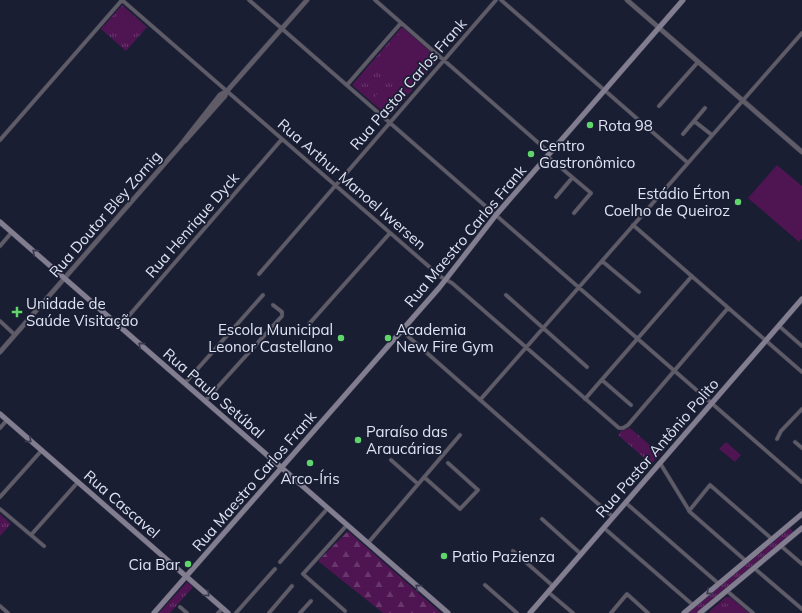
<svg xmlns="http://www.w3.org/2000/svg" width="802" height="613" font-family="Mulish,sans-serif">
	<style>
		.grass { fill: url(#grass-tufts) }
		.forest { fill: url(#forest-firs) }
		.pitch { fill: #4f1553 }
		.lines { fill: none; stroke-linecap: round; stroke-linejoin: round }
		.minor-casing { stroke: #353a4e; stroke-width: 4.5 }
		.tertiary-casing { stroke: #353a4e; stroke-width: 5.5 }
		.secondary-casing { stroke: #353a4e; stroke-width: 6 }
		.minor { stroke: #5f5b67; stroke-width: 3.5 }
		.tertiary { stroke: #5f5b67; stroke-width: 4.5 }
		.secondary { stroke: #837d90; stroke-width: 5 }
		.oneway { stroke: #393a4f }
		.poi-dot { fill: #5fd56b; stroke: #191e33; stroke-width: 1.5 }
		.labels { text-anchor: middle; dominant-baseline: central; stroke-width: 3.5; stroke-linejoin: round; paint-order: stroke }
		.street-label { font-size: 15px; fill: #dfe3f2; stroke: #191e33 }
		.poi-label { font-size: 15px; fill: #dfe3f2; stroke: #191e33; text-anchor: start }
	</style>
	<defs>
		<pattern id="grass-tufts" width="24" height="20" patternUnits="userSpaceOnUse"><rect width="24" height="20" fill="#4f1553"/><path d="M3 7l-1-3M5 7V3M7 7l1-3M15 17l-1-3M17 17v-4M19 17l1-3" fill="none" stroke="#68376c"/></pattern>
		<pattern id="forest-firs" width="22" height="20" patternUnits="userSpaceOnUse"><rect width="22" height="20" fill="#4f1553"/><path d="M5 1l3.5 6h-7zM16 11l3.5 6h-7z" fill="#68376c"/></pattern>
	</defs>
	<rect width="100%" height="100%" fill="#191e33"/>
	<path class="grass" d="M122,5l25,22 -21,24 -25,-22z
		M402,27l37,32 -50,58 -37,-32z
		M630,428l30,26 -9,10 -33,-29 3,-4z
		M0,514l11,10 -11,12z
		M790,528l4,5 -97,80h-9z
		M187,582l6,5 -23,26h-11z
		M726,597h4l19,16h-39v-2z"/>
	<path class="forest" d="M348,531l93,82h-58l-65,-52z"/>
	<path class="pitch" d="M124,12l15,13 -10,10 -15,-13z
		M402,31l33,28 -16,18 -33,-28z
		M385,50l17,15 -9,10 -17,-15z
		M403,66l15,13 -9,10 -14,-13z
		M381,90l6,5 -1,2 2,-1 5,5 -1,1 1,2 -3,3 -1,-1 -4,2 -3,-3 1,-4 -2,1 -6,-6z
		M777,165l25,21v53l-3,3 -51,-44z
		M726,442l15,13 -6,7 -16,-13z
		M732,601l10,9 -3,3h-18z"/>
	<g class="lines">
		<g class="minor-casing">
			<path id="minor" d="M122,0l319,277 11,6 167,145h4l5,-3 100,-117
				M249,0l553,482
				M375,0l175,153
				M501,0l187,163
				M347,85l54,-62
				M659,106l39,-44
				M694,121l18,14
				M683,134l22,-26
				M0,140l122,-140
				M547,156l44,37 -17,20
				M556,197l16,-19
				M633,225l169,147
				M0,246l12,-14
				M602,261l37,31
				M259,274l237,-274
				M506,295l81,72
				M0,321l15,14
				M309,324l81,-91
				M120,326l162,-187
				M779,326l23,20
				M402,331l211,186
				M602,380l29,25
				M185,383l78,-88
				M585,399l107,-123
				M480,400l322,-367
				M205,401l77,-85v-4l-9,-7
				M0,428l7,-8
				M777,439l4,-8 21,-22
				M795,442l7,6
				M391,460l27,24
				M660,463l30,49 56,49
				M424,477l36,32 18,-19 -30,-27
				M0,497l42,-47
				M626,503l93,81
				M0,509l44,37
				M689,511l21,-26 62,54
				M542,519l39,35
				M604,528l89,77
				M31,535l47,-53
				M368,543l92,-108
				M781,546l21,18
				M513,551l40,35
				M280,562l48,-54
				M754,568l48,41
				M485,585l32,28
				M727,591l26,22
				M548,592l25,21
				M0,606l8,7
				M180,607l7,6
				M345,611l-42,-37 44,-49
				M218,613l5,-5
				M236,613l39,-44
				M269,613l23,-27
				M300,613l11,-12
				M611,613l16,-19 21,19"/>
		</g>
		<g class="tertiary-casing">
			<path id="tertiary" d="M627,0l175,152
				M185,141l40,-45 2,-5 80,-91
				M0,352l180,-206 40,-51 7,-4"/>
		</g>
		<g class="secondary-casing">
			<path id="secondary" d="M0,222l448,391
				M0,414l228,199
				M154,613l285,-325 57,-73 187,-215
				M530,613l272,-314
				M684,613l118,-99
				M700,613l102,-85"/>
		</g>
		<use href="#minor" class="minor"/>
		<use href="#tertiary" class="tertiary"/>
		<use href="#secondary" class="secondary"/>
	</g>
	<defs><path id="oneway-chevron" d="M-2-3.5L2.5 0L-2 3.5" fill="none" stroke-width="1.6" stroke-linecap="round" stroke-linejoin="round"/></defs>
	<g class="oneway">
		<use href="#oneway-chevron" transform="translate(35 252) rotate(-139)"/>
		<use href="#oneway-chevron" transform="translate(141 345) rotate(-139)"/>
		<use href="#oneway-chevron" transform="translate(29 440) rotate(41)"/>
		<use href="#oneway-chevron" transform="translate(418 587) rotate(-139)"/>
		<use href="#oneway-chevron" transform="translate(709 592) rotate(140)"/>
		<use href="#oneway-chevron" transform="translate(207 594) rotate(42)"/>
	</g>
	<g class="poi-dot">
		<circle cx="590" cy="125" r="4"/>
		<circle cx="531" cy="154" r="4"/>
		<circle cx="738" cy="202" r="4"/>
		<path d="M15 306h4v4h4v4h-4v4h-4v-4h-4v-4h4z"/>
		<circle cx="341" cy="338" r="4"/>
		<circle cx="388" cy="338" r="4"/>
		<circle cx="358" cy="440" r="4"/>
		<circle cx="310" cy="463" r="4"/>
		<circle cx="444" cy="556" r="4"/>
		<circle cx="188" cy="564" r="4"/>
	</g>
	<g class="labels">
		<g class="street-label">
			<text transform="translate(408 84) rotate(-49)">Rua Pastor Carlos Frank</text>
			<text transform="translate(352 184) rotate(41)">Rua Arthur Manoel Iwersen</text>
			<text transform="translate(105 214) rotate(-49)">Rua Doutor Bley Zornig</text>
			<text transform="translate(192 225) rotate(-49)">Rua Henrique Dyck</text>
			<text transform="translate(465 236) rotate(-50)">Rua Maestro Carlos Frank</text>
			<text transform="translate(214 393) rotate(41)">Rua Paulo Setúbal</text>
			<text transform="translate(657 448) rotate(-49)">Rua Pastor Antônio Polito</text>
			<text transform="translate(254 481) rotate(-49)">Rua Maestro Carlos Frank</text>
			<text transform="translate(122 504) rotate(41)">Rua Cascavel</text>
		</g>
		<g class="poi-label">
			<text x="598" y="125">Rota 98</text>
			<text x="539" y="145">Centro<tspan x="539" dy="17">Gastronômico</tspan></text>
			<text x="730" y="193" text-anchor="end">Estádio Érton<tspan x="730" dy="17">Coelho de Queiroz</tspan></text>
			<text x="26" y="303">Unidade de<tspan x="26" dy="17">Saúde Visitação</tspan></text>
			<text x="333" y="329" text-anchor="end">Escola Municipal<tspan x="333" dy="17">Leonor Castellano</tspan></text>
			<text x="396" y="329">Academia<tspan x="396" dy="17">New Fire Gym</tspan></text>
			<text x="366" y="431">Paraíso das<tspan x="366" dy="17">Araucárias</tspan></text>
			<text x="310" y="478" text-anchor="middle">Arco-Íris</text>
			<text x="452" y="556">Patio Pazienza</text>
			<text x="180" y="564" text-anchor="end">Cia Bar</text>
		</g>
	</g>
</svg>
